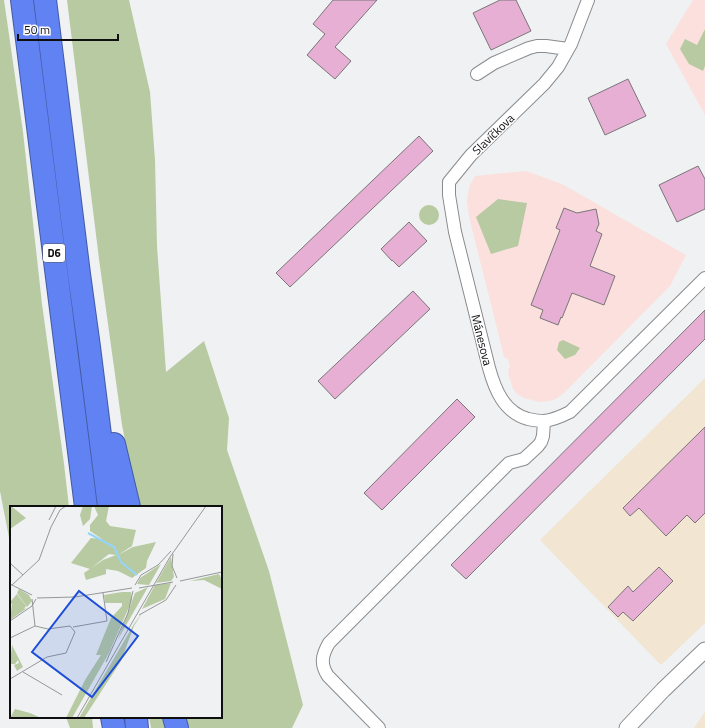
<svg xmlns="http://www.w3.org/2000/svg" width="705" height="728" font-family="'Titillium Web',sans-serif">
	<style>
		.commercial { fill: #f2e5d1 }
		.education { fill: #fbe0dd }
		.green { fill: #b8caa1 }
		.building { fill: #e7afd4; stroke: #797678 }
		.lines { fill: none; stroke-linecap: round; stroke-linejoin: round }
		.minor-casing { stroke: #898b8d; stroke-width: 14 }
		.tertiary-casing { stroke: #898b8d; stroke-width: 17 }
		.motorway-casing { stroke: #445aa3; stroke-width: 24 }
		.minor { stroke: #fff; stroke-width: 12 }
		.tertiary { stroke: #fff; stroke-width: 15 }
		.motorway { stroke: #6082f2; stroke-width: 22 }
		.labels { text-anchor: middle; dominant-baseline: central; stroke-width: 3; stroke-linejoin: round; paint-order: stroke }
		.shield { fill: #fefeff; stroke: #575758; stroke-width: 1 }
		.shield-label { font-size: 11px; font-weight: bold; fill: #0f0f10 }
		.street-label { font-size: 12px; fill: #0f0f10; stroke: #fefeff }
		.inset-river { fill: none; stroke: #96d5f8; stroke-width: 2 }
		.inset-road { fill: none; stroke: #959798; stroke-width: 1 }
		.view { fill: #1d4ed8; fill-opacity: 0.15; stroke: #1d4ed8; stroke-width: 2 }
		.inset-edge { fill: none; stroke: #0f0f10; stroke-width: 2 }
	</style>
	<rect width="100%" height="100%" fill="#eff1f3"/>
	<path class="commercial" d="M705,378v245l-44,42 -121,-125z
		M705,712v16h-11z"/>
	<path class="education" d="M693,0h12v115l-39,-71z
		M526,171l36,13 124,71 -16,31 -106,107 -8,6 -7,2 -9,1 -16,-4 -7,-4 -4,-5 -4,-13 -1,-6 2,-4 -2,-7 -4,-2 -10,-41 -25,-99 -2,-17 3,-15 5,-9z"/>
	<path class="green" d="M0,0h4l19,132 19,172 22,160 5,43h-58v41l-11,-57z
		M67,0h62l21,92 5,68 2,86 9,126 38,-31 25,77 -2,32 42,121 34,134 -11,23h-109l-3,-11h41v-210h-83l-16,-82 -23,-166z
		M705,29v37l-2,5 -14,-7 -9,-15 5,-10 12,6z
		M498,199l29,4 -9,43 -27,8 -15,-37z
		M419 215a10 10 0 1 1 20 0a10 10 0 1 1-20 0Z
		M563,340l17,8 -5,7 -10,4 -8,-9 2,-8z
		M66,717h26l1,11h-23z
		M149,717h19l2,11h-19z"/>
	<path class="building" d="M333,0h44l-42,47 16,14 -16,18 -28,-24 18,-21 -12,-10z
		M500,0h16l15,31 -40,19 -18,-37z
		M628,79l18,37 -41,19 -17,-37z
		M419,136l14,15 -143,136 -14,-14z
		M698,166l7,13v30l-28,13 -18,-37z
		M564,208l13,5 19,-4 3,15 -3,7 6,3 -12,32 25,10 -11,29 -32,-12 -10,25 -1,-1 -3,8 -18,-7 3,-8 -12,-5 29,-75 -4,-2z
		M409,222l18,19 -28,26 -7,-7v1l-11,-12z
		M413,291l17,18 -95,90 -17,-18z
		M705,310v29l-239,240 -15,-14z
		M457,399l18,18 -93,93 -18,-17z
		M705,427v86l-10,10 -8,-8 -21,21 -27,-28 -9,8 -7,-8z
		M659,567l14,14 -40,40 -10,-9 -5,5 -10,-10 20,-21 5,6z"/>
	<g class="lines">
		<g class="minor-casing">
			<path id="minor" d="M588,0l-17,44 -13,23 -14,17 -73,71 -22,27v13l6,37 34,136c6,22 15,44 39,51 5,1 11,2 16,2 9,-1 18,-5 26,-9l135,-134
				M477,74l17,-11 35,-15 8,-2h9l22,3
				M379,728l-51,-52c-8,-12 -6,-21 1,-33l180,-180 15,-4 14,-13 3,-4 2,-6 1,-15"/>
		</g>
		<g class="tertiary-casing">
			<path id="tertiary" d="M627,728l36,-38 42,-40"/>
		</g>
		<g class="motorway-casing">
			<path id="motorway" d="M22,0l64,507
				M45,0l34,274 10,73 20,160
				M114,444l15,63
				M112,717l2,11
				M136,717l1,11
				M174,717l3,11"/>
		</g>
		<use href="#minor" class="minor"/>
		<use href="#tertiary" class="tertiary"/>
		<use href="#motorway" class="motorway"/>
	</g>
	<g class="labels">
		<rect class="shield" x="43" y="244" width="22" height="18" rx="3"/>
		<g class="shield-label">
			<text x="54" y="253">D6</text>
		</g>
		<g class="street-label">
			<text transform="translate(493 134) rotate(-44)">Slavíčkova</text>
			<text transform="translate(482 340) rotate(76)">Mánesova</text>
		</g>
	</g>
	<g transform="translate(10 506)">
		<rect width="212" height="212" fill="#eff1f3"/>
		<path d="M1,0l15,12 -16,11v-23zM73,0h9l-2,13 -7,7 -3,-11zM84,0h15l-3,15 4,5 26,4 -4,16 -14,9 15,-8 23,-5 -9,19 -1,7 -14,10 -14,-7 -12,-2v5l-20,6 -2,-7 19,-13 13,-5 -7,-1 -19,15 -19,-6 20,-25 11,1 -12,-8v-6l8,-10zM161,51l3,20 -3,4 -15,2zM151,58l-12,21 -12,-1 3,-6zM209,68l2,4 1,-2v13l-18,-9 -14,1zM161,77l-6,16 -23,10 13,-24zM138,81l-27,47 -3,5 17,-46zM9,83l10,6 3,6 -5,6 -10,-14zM112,86h9l1,8 -23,53 -37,65h-6l19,-38 16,-25h-5l15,-37 11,-12v-3h-17l-1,-8zM7,88l9,12 -2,3 3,-1 -17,12 2,-16 -2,-2zM132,107l-8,13 -13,35 -37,57h-5l55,-94zM2,139l11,22 -6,4 -3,-6 5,-2 -1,-3 -3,4h-5zM5,203l15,4 11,5h-31z" fill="#b8caa1"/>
		<path class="inset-river" d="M78,27l26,14 7,15 16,13"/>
		<path class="inset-road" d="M39,14l7,-14M163,48l-1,12 5,12M0,57l13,12M170,75l42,-9M0,78l22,11M2,79l27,-25 12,-33 9,-17 6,-4M125,79l6,-10 17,-10 13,-14M129,82l34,-6M27,92l38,-1 57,-9M22,93l3,27M129,109l27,-15 10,-15M0,115l22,-15 4,-7M63,121l34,-6 -4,-28M0,132l25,-12M96,156l22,-49 5,-22M13,166l39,23M0,173l37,-22 19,-4 9,-21 -5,-6 -22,3 -13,-3M67,212l93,-161 36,-51"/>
		<path class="view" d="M69,85l59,45 -46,61 -60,-45z"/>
		<rect width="212" height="212" class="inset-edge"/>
	</g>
	<path d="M18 34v6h100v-6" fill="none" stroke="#0f0f10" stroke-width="2"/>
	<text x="24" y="34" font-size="12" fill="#0f0f10" stroke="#fefeff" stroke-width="3" paint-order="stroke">50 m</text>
</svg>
